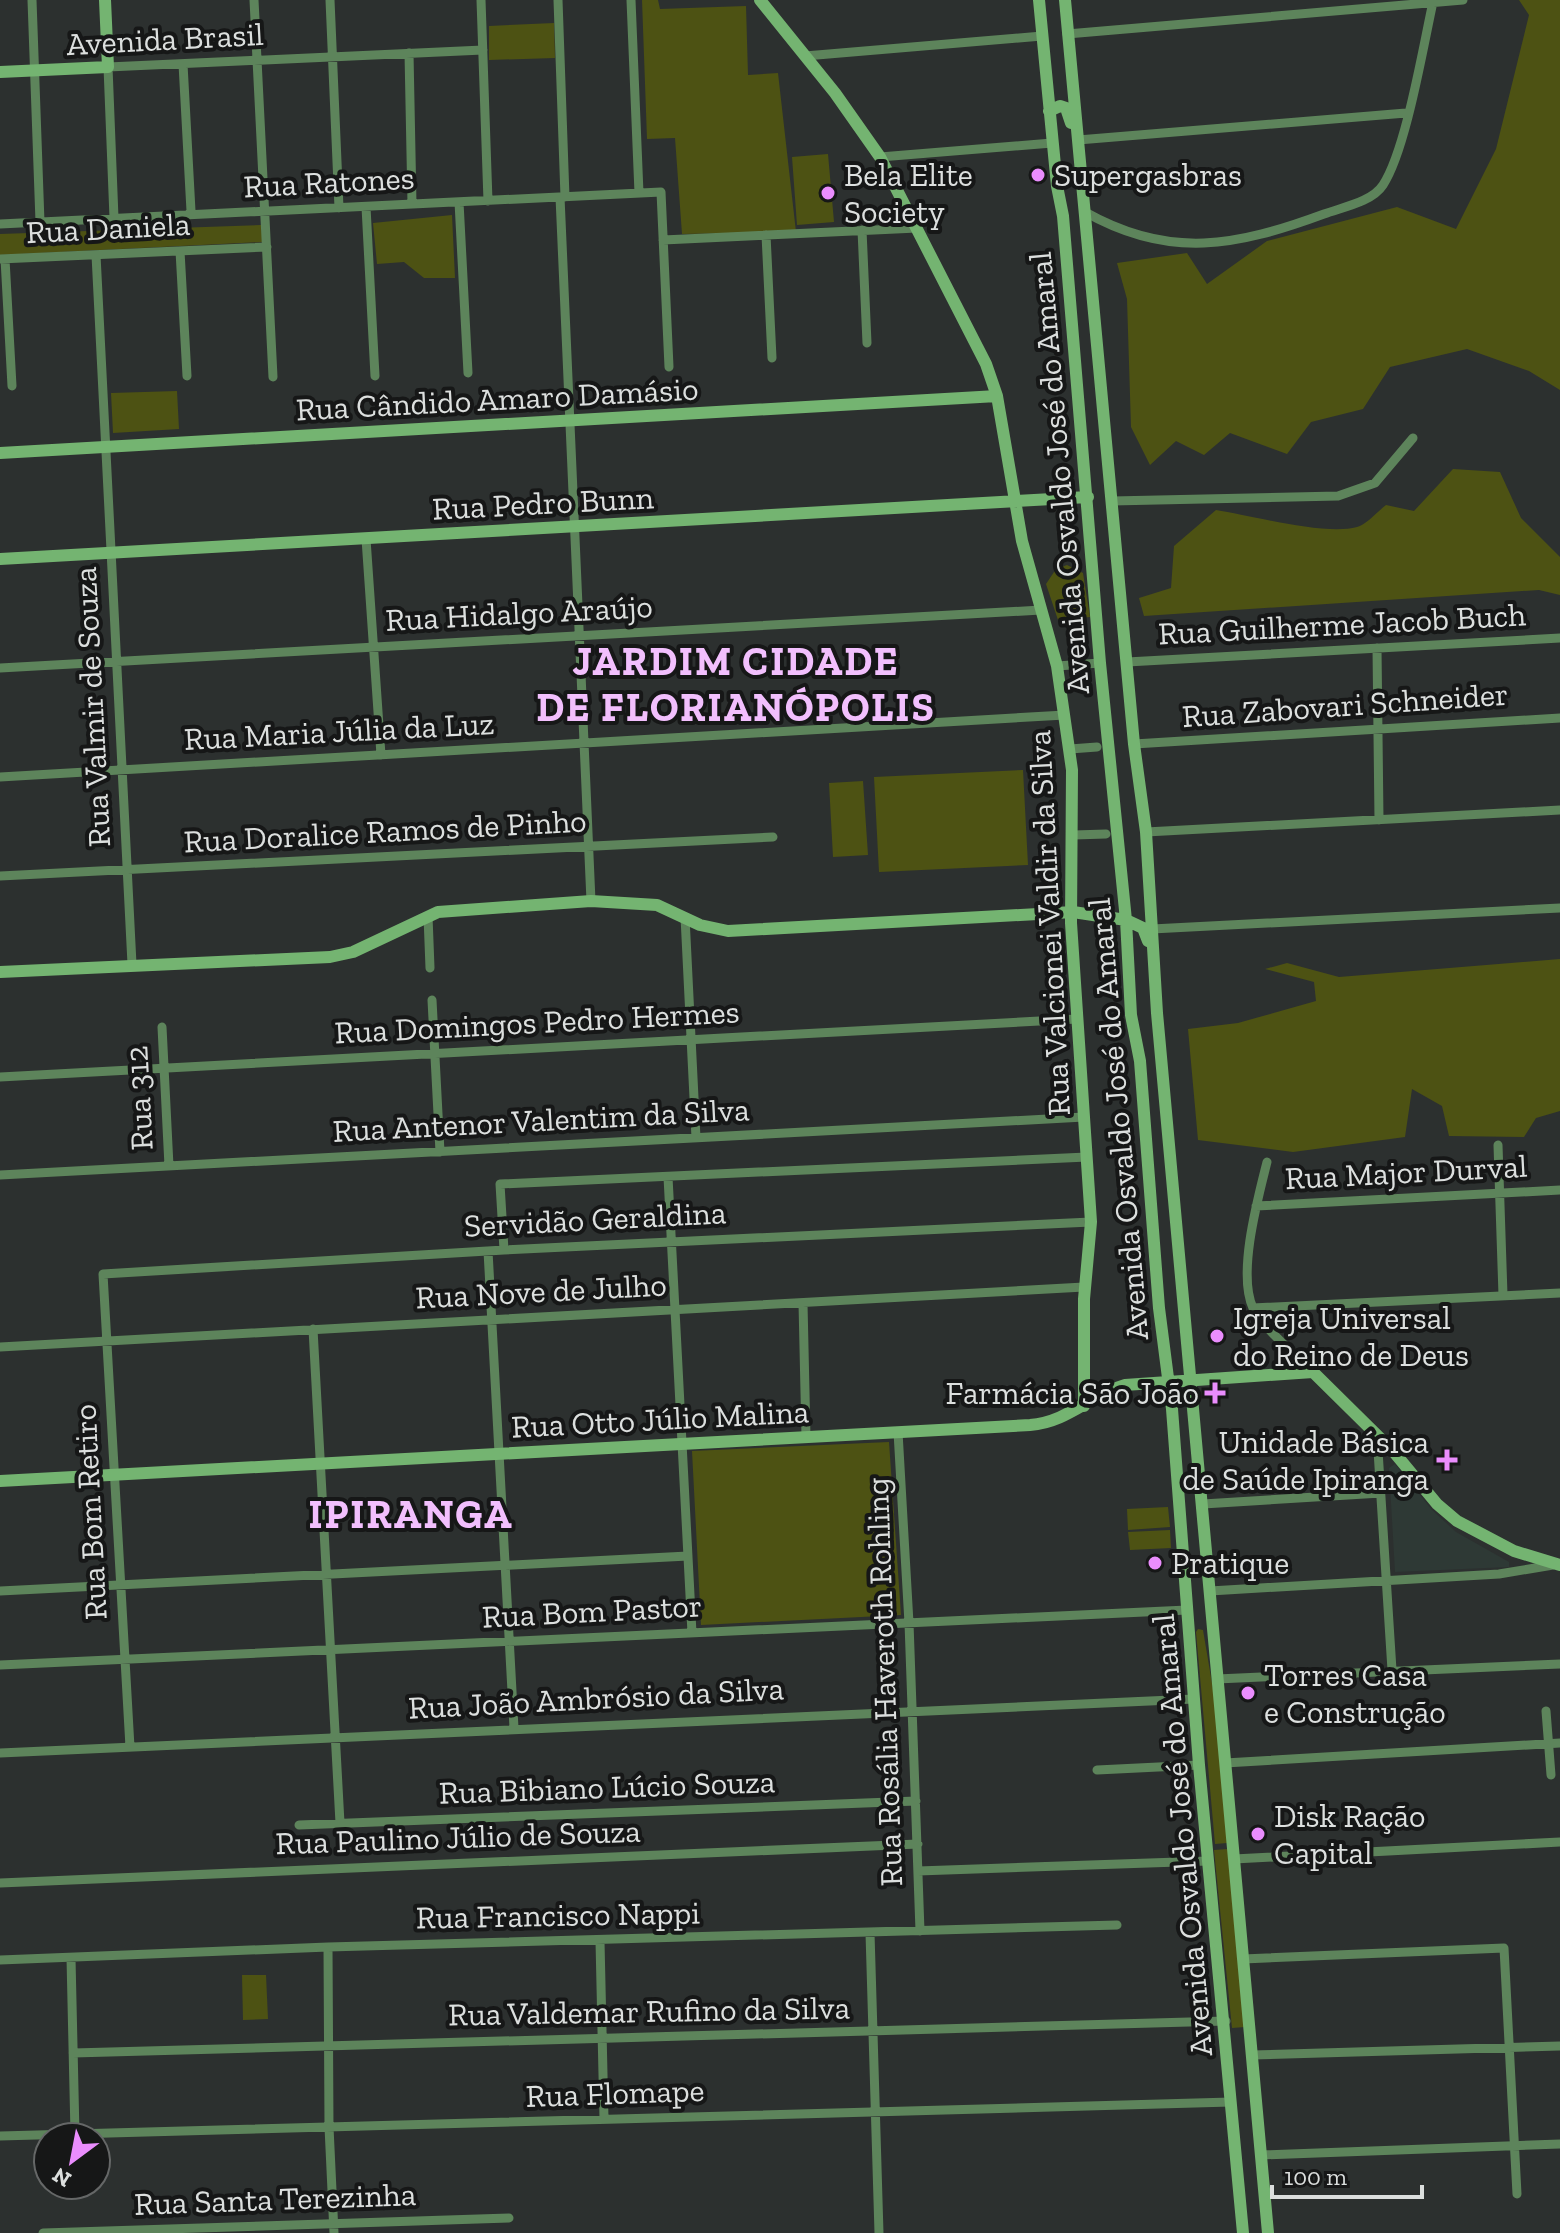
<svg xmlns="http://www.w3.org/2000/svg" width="1560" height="2233" font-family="'Zilla Slab',serif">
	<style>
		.built { fill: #2e3935 }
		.green { fill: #4d5213 }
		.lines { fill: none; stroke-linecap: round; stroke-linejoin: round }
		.street { stroke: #5d845b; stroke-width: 9 }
		.secondary { stroke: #74b471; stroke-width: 12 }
		.poi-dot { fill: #ea8dfd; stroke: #161717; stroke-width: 3 }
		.labels { text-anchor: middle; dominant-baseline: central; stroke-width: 8; stroke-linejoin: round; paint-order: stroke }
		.street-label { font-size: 32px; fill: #dcdfde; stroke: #161717 }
		.poi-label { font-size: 32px; fill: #dcdfde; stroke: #161717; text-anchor: start }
		.district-label { font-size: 40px; font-weight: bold; letter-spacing: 2px; fill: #f2bffd; stroke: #161717 }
	</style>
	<rect width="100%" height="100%" fill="#2c302f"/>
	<path class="built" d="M1395,1464l37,46 24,22 53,30v5l-114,5 -6,-104z"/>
	<path class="green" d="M642,0h16l2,9 86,-3 2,69 30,-2 18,159 -114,2 -7,-96 -28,1z
		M1519,0h41v390l-31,-19 -62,-22 -77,18 -27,42 -52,13 -24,32 -57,-21 -26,22 -28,-14 -26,24 -19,-38 -4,-128 -10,-36 70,-10 20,31 60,-43 130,-34 59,22 40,-80 33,-134z
		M554,23l1,35 -66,2v-34z
		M828,154l6,68 -37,3 -5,-68z
		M452,215l3,63h-31l-20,-16 -27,2 -4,-41z
		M261,225l2,17 -263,13v-21z
		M177,391l2,38 -66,4 -2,-40z
		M1453,469l47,3 21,46 39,39v38l-21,-5 -395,26 -5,-18 32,-10 3,-42 42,-36c34,5 109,26 141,17 9,-2 21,-16 29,-22l28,6z
		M1067,565l16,8 7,44 -32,3 -12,-36 10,-15z
		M1023,770l5,95 -149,7 -5,-95z
		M863,781l5,74 -35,2 -4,-74z
		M1560,959v152l-24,7 -12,19 -75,-1 -7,-30 -30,-17 -7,48 -112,15 -95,-12 -10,-111 50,-6 78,-22 -2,-19 -49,-13 22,-6 52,14z
		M889,1442l12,173 -200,10 -9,-174z
		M1168,1507l2,20 -42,3 -1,-21z
		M1170,1530l1,18 -41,2 -2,-18z
		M1198,1629l5,1 12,71 12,142 -12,1 -19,-212z
		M1228,1849l17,178 -13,1 -18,-178z
		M242,1975h24l2,44 -25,1z"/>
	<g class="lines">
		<path class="street" d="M32,0l8,222
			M254,0l19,377
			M330,0l9,208
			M481,0l7,201
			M558,0l7,197
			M631,0l8,193
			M1067,34l396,-34
			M409,53l3,151
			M805,56l237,-20
			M183,64l8,147 -3,4
			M1078,140l328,-27
			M880,157l172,-14
			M560,197l31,704
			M459,202l9,171
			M366,207l9,169
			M1085,212c85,48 152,34 239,2 19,-7 48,-12 59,-29 23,-35 40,-138 50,-183
			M114,218l-6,-151 375,-17
			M0,224l661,-32 8,175
			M862,230l5,113
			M766,235l6,123
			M663,240l254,-12
			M180,251l7,125
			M96,255l36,709
			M0,259l267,-12
			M5,259l7,127
			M1112,501l226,-5 37,-13 38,-45
			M366,539l15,216
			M1377,648l2,172
			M1127,662l433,-24
			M1057,666l43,-3
			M0,668l1041,-58
			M1134,744l426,-26
			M1070,749l27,-2
			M0,777l1065,-62
			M1146,832l414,-22
			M1074,835l32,-1
			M0,876l773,-39
			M428,916l2,52
			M685,917l11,221
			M1152,929l408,-21
			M432,1000l8,152
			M162,1027l7,139
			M0,1077l1077,-58
			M1498,1145l5,150
			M1267,1162c-9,36 -30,112 -14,146 10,20 43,47 60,64
			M0,1175l1084,-58
			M668,1177l24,456
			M1256,1206l304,-16
			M504,1250l-4,-66 587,-27
			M488,1251l26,477
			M803,1303l3,134
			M1253,1308l307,-15
			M313,1329l27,494
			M0,1347l1084,-60
			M898,1432l11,191 11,308
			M1377,1435l15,235
			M1203,1504l178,-11
			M0,1591l688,-35
			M1210,1591l289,-17 54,-9
			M0,1665l1187,-55
			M1217,1679l343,-15
			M1546,1711l5,64
			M130,1747l-27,-473 401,-24 587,-28
			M0,1753l1194,-54
			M1225,1763l335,-20
			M1097,1770l102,-5
			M299,1825l617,-24
			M1234,1859l326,-17
			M918,1871l290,-10
			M0,1883l918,-39
			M870,1933l9,300
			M600,1941l4,178
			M328,1947l1,180 5,106
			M71,1958l4,176
			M1243,1959l261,-11 13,246
			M0,1960l328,-13 789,-22
			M73,2053l1153,-32
			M1252,2055l308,-9
			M0,2136l1231,-34
			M1261,2155l299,-11
			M43,2233l466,-15"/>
		<path class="secondary" d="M760,0l75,93 45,64 106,207 11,32 25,145 35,125 15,104 -1,153 20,299 -7,77v107
			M1039,0l18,186 6,30 37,447 26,257 5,95 9,46 19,247 13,101 27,356 44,468
			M1065,0l69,744 12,88 11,181 111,1220
			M0,72l108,-5 -3,-67
			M1049,111l11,-5 6,2 5,15
			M0,453l997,-57
			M0,559l1088,-62
			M0,972l330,-15 23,-5 85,-40 153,-11 66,4 43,20 28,6 345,-19 53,8 17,8 5,13
			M0,1481l1030,-56c38,-3 60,-30 95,-40l188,-13 80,79 44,53 20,17 57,30 46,14"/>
	</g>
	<g class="poi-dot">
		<circle cx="1038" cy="175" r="8"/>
		<circle cx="828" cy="193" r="8"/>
		<circle cx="1217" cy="1336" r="8"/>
		<path d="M1211 1381h8v8h8v8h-8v8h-8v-8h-8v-8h8z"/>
		<path d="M1443 1448h8v8h8v8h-8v8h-8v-8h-8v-8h8z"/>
		<circle cx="1155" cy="1563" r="8"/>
		<circle cx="1248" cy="1693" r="8"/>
		<circle cx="1258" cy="1834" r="8"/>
	</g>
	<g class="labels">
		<g class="street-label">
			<text transform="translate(165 39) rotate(-3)">Avenida Brasil</text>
			<text transform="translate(329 182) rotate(-3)">Rua Ratones</text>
			<text transform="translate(108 228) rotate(-3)">Rua Daniela</text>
			<text transform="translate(497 399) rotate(-3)">Rua Cândido Amaro Damásio</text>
			<text transform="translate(1059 473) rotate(-95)">Avenida Osvaldo José do Amaral</text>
			<text transform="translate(543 503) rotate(-3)">Rua Pedro Bunn</text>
			<text transform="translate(519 613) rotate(-3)">Rua Hidalgo Araújo</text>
			<text transform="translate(1342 624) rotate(-3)">Rua Guilherme Jacob Buch</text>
			<text transform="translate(1345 705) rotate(-4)">Rua Zabovari Schneider</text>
			<text transform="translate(92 707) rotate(-93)">Rua Valmir de Souza</text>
			<text transform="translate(339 731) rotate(-3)">Rua Maria Júlia da Luz</text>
			<text transform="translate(385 831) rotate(-3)">Rua Doralice Ramos de Pinho</text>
			<text transform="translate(1049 923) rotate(-93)">Rua Valcionei Valdir da Silva</text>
			<text transform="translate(537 1022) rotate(-3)">Rua Domingos Pedro Hermes</text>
			<text transform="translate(139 1098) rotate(-93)">Rua 312</text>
			<text transform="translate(1118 1119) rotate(-95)">Avenida Osvaldo José do Amaral</text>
			<text transform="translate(541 1120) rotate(-3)">Rua Antenor Valentim da Silva</text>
			<text transform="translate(1406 1172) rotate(-3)">Rua Major Durval</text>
			<text transform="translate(595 1219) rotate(-3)">Servidão Geraldina</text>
			<text transform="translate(541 1291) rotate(-3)">Rua Nove de Julho</text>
			<text transform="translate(660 1419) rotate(-3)">Rua Otto Júlio Malina</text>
			<text transform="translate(90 1512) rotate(-93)">Rua Bom Retiro</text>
			<text transform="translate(592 1611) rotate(-3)">Rua Bom Pastor</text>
			<text transform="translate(884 1682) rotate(-92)">Rua Rosália Haveroth Rohling</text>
			<text transform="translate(596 1698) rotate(-3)">Rua João Ambrósio da Silva</text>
			<text transform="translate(607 1787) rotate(-2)">Rua Bibiano Lúcio Souza</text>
			<text transform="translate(1182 1835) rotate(-95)">Avenida Osvaldo José do Amaral</text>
			<text transform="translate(458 1837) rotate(-2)">Rua Paulino Júlio de Souza</text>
			<text transform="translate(558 1915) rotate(-1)">Rua Francisco Nappi</text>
			<text transform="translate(649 2011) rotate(-1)">Rua Valdemar Rufino da Silva</text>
			<text transform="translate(615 2093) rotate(-2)">Rua Flomape</text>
			<text transform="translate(275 2199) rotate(-2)">Rua Santa Terezinha</text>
		</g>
		<g class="poi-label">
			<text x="844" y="175">Bela Elite<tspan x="844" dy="37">Society</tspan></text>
			<text x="1054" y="175">Supergasbras</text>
			<text x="1233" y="1318">Igreja Universal<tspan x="1233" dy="37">do Reino de Deus</tspan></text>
			<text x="1199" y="1393" text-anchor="end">Farmácia São João</text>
			<text x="1429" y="1442" text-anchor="end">Unidade Básica<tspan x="1429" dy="37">de Saúde Ipiranga</tspan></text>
			<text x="1171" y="1563">Pratique</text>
			<text x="1264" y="1675">Torres Casa<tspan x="1264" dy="37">e Construção</tspan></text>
			<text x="1274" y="1816">Disk Ração<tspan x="1274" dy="37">Capital</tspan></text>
		</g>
		<g class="district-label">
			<text x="736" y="661">JARDIM CIDADE<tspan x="736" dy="46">DE FLORIANÓPOLIS</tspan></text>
			<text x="411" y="1514">IPIRANGA</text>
		</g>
	</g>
	<g transform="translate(72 2161) rotate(212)"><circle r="38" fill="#161717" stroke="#656767" stroke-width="2"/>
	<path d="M0-6L14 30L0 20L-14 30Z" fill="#ea8dfd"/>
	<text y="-12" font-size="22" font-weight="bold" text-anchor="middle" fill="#dcdfde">N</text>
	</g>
	<path d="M1272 2185v12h150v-12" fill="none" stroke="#dcdfde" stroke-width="4"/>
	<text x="1284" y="2185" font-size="24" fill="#dcdfde" stroke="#161717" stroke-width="6" paint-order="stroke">100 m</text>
</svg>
